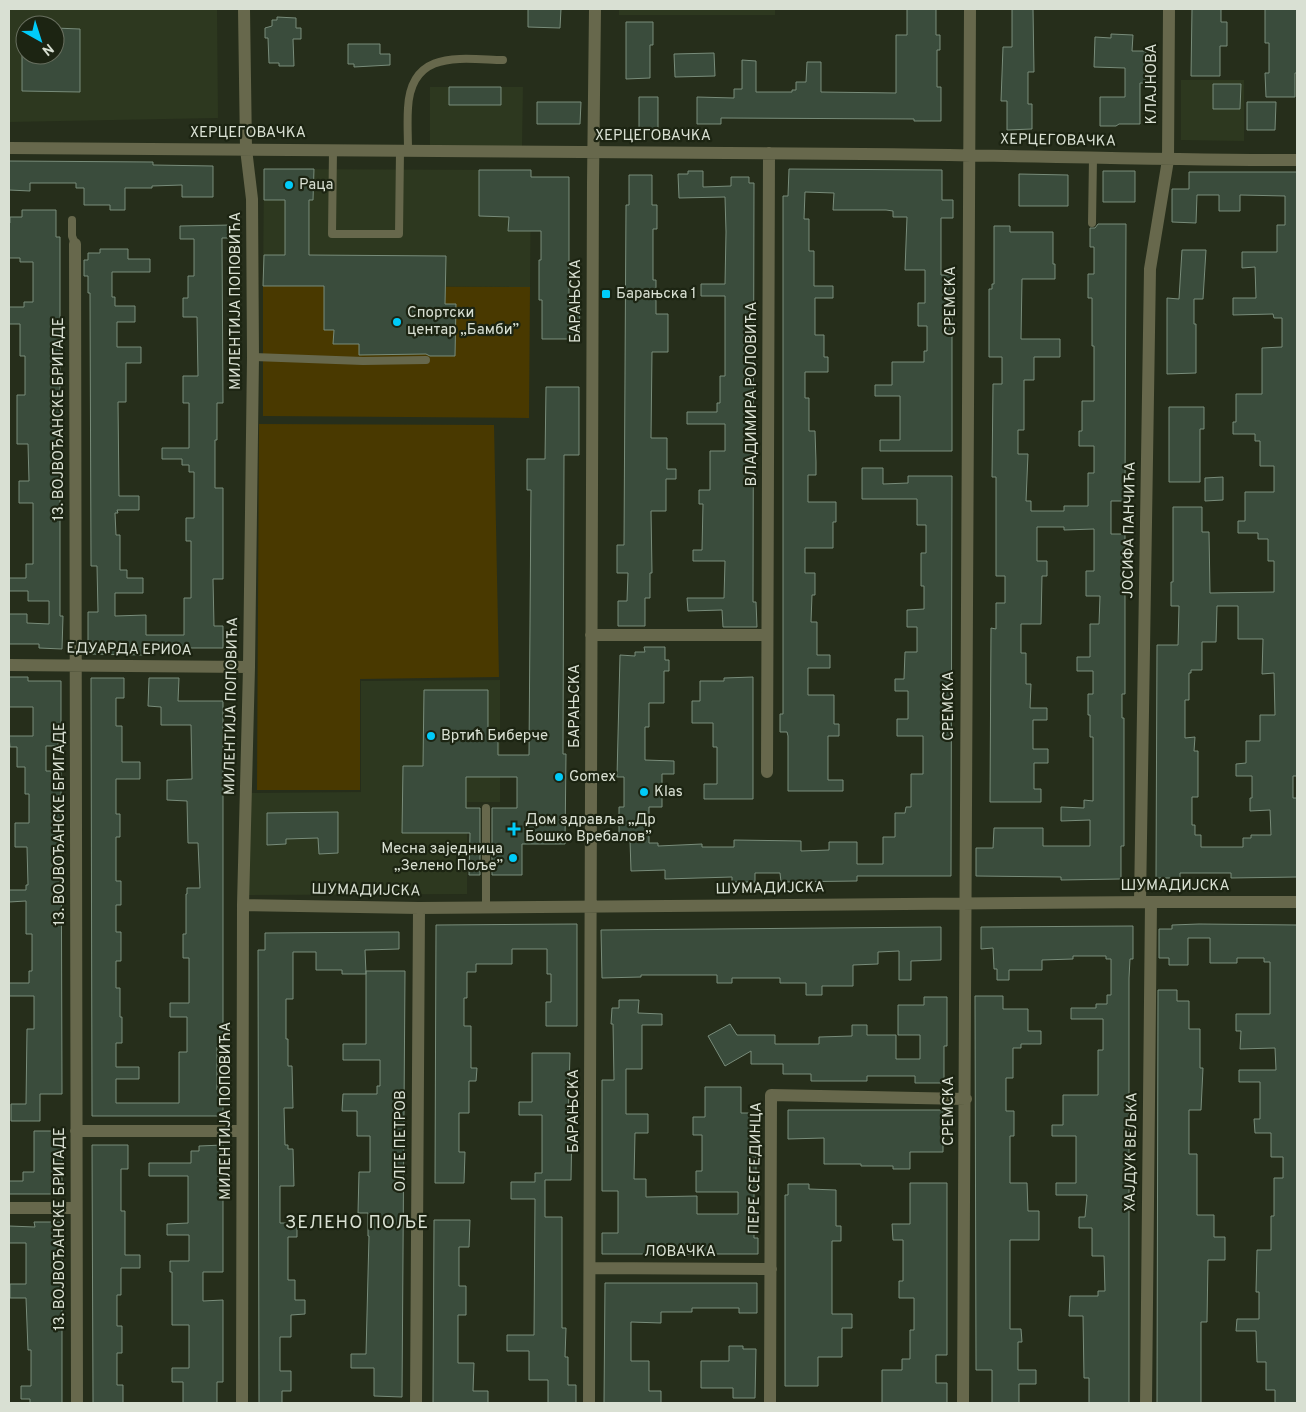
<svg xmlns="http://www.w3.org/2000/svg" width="1306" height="1412" font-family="Overpass,sans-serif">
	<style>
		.built { fill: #2d381f; fill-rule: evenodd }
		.green { fill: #493900 }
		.building { fill: #3a4c3c; stroke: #788c7a; fill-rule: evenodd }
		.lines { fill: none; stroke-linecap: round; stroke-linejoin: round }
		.lane { stroke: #67684c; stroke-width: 8 }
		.street { stroke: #67684c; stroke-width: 12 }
		.poi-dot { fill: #00cbf9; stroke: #1c2412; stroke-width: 2 }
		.labels { text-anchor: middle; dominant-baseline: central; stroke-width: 4.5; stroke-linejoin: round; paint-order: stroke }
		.street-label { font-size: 15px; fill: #d9e0d3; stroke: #1c2412 }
		.poi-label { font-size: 15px; fill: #d9e0d3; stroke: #1c2412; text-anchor: start }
		.quarter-label { font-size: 18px; letter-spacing: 1px; fill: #d9e0d3; stroke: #1c2412 }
	</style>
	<rect width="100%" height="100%" fill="#262e1b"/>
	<path class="built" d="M9,9h208l1,109 -209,4zM25,25h30v30h-30z
		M619,9h156v6h-156z
		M1181,80h63v61l-63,-1z
		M430,87h93l-1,59h-92z
		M264,169l267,1 -1,117 -267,-1z
		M500,680v122h-33v92l-220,1v-102l114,-1v-111z"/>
	<path class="green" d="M263,286l267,1 -1,131 -266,-2z
		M259,424l235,1 5,252 -139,2v111h-103z"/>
	<path class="building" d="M528,9h33l-1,19 -32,-1z
		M907,9h29v26h4v15h-3v37h4v34h-27v-2l-193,-1v6h-24v-27l37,1v-9h8v-29l14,1v31h36v-2h4v-8h10l1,-20h14v30l75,1v-58h11z
		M1012,9h21l1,63h-6v32h4v25l-25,1v-29h-6l2,-54h9z
		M1192,9h29v13h6v24h-7v30h-29z
		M1265,9h32v64h-2v24h-29l-1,-24h4v-30h-4z
		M277,17l19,1v10h5v11h-8l1,27h-15v-3h-10l-1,-25h-3v-10l7,-2v-6h5z
		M626,22h27v23h-3v33l-24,1z
		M55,28l25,1v63l-58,-1v-36h33z
		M1111,34l22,1 -1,16h14l-1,32h-5v41h-21l-3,2h-16v-29h25v-29l-31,-1 1,-30 16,1z
		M348,44h32v10h10v11l-36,2v-3h-6z
		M714,53l1,23 -40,1 -1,-23z
		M1213,84h28l-1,25h-27z
		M449,87h52v18h-52z
		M639,97h19v34h-19z
		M537,102h44l-1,22h-43z
		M1247,102h29l-1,28h-28z
		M9,161l144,1v3l60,1v31h-31v-12l-30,1v2h-27v22h-15v-5h-26v-17h-8v-5h-46v8l-21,-1z
		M264,169h50l-1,31h-4v55l137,1 -1,48h11l-1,52h-25l-4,-2 -67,1v-11h-26l1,-14h-10v-44h-61l1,-31h21v-55h-21z
		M789,169l153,1v30h11v18h-12v57h11v176h-72v-11h20v-44h-25v-11h17v-23h32v-11h3v-25h-9v-23h7v-33h-20l2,-53h-14v-6l-7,-1h-53l1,-17 -29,-1 -1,27h5v32h5v35h19v12h-18v37h9v22h4v15h-23v26h4v33h6l1,31v13h-8v27h28v20h-3v26h-28v25h10v22h-3l-1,27h6v33h13v13h-22v27h26v29h5v12h-11v44h15v11h-55v-55l-1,-4h-7v-18h3v-518h5z
		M479,170h52v7h38v129h11l-1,33h-37v-39h-3v-40h2v-29h-33l1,-14 -30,-1z
		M688,171h15v16l28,-1v-9h18v6h5l-1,419h3l1,25h-34l-1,-17 -34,1 -1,-13h37l1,-37h-32v-11h9l1,-46h-4v-14h11v-39h15v-27h-38v-12h30v-9h3v-27h5v-80h-24v-12h24l1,-52 -1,-35 -46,1 -1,-24h10z
		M1103,171h32v31h-32z
		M1189,172h108v604h-4v22h4v79l-66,1v-5h-51v5h-24l1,-233h21l1,-39h-8v-24h2v-75h29v25h7l1,61 64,-1v-31h-6v-22h-10v-6h-20v-12h7v-29h29v-26h-14v-25h-5v-7h-22v-12h3v-28h26v-46l20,-1v-29h-8l-1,-4 -40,1v-17h23l-1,-31 -13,1v-16h35v-27h8v-29l-45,-1v16h-21v-16h-22l-1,28 -24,-1v-33h17zM1217,606h21v33h25l-1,35 12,-1 1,42h-15v26h-14v22l-10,1v12h16v22h-2v13l20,-1 1,25h-20v3h-8v9h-42v-12h-6v-10h-3v-28h6v-46h-4l1,-14 -10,1v-38h4v-27h2v-3h11v-28h14z
		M1019,174l49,1v31h-49z
		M629,175h23v30h5v24h-4v51h3v34h12v38h-16l-1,86h16v31h9v10h-10v32h-15l1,62h-2v25h-5v28h-27v-25h9l1,-28h-11v-28h7l2,-340h3z
		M22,210h34v27h4v379h3l-1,33 -23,-1v-4h-30v-30h18v9l22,1v-23h-21v-10h-19v-13h17v-14h7v-61h-14v-22h10l-1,-37h-11v-49h8v-39h-5v-32h-11v-17h15v-5h9v-40h-13v-4h-11v-35h1v-6h12z
		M1098,224h28l-1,277h-14v33h14v160h-3v24h2v128h-3v33l-60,1v-3l-85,-1v-28h17l1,-20h49v18h47v-26l-29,1v-14l23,1v-8l9,1v-64h-3v-22h-2v-21h5v-23h-16v-14h13v-33h9l1,-28h-14v-25h8v-42l-30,1v-3h-27v34h10v15h-5l-1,48h-20v29h5v31h5l-1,24h17v12h-14v29h15v14h-14v26h7v13h-51l1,-174 5,1v-26h9v-27h-9v-99h-4l1,-93h9v-27h-13v-68h3v-5h2v-58h16v6h43v32h2v15h-33l-1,60h39v18h-26v23h-10v50h-6v24h10l-2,47h5v10h33v-5h24v-33h6v-27h-15v-15h3v-30h12v-55h-2v-48h-4v-24h6v-27h-4v-19h5z
		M231,225v13h-9l1,165h-6v37h-2v48h8v91h-10l1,47h9v22h-78v7l-57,-1v-42h10l-1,-46h-6l-1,-273h-2v-17h-4v-16h4v-7h12v-4h28v10h22v13h-38v25h3v9h20v16h-18v25h24v16h-15v39h-8l1,94h20v14h-22l1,3h-3l1,22h4v35h7v8h16v15h-28v23l31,-1v20h38v-37h7v-57h-5v-23h8v-46h-5v-7h-7v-6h-20v-11h27v-45h-6v-27h15l-1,-59h-14v-19h5v-22h6v-37h-14v-13z
		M1182,250h24l-3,49h-9v25h2v49l-29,1v-76l12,1z
		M546,387h33v68h-15l-1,299h3l-1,90h-43v31h-30v-67h25v-31h-51v31h14v67h-11l1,-42h-68l1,-67h20l1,-76h64v48h10v17h31l2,-265h-4v-31h18z
		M1169,407h35v22h-4v53h-31z
		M862,468h21v16l25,-1v-7h44l-1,400h-94v5l-76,1 -1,-9h-25v9h-23v-5l-67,2v-9l-34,1 -1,-31h-11v-33h5v-30h-7l3,-122 15,1v-4h10l-1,-5h21v13h4v11h-5v32h-15v24h-4v33l29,1v13h-12v33h-13v36h9v3l44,-2v3h32v-7l67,1v10l28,-1v-8h28v22h26v-27h12v-24h10l1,-6h5v-33h12v-38h-26v-17h11v-28h-13v-12h9l1,-27h12v-25h-10v-17l17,-1v-23h-3v-33h5v-28h-9v-26h-55z
		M1223,477v23l-18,1v-23z
		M9,677h19v4h33v46h-3v19h-12v25h15l1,323h-22v27h-29v-17h15l1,-75h7v-33h-25v-13h20v-12h3v-37h-6v-33l-17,1v-12h17v-5h2l-1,-38h-12v-24h14v-29h-4v-27h-8v-20h-7l-1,-11h24v-29h-24z
		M753,677v122h-49v-15h13v-37h-4v-24h-21v-22h8v-20h24v-3z
		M91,678h33v20h-8v28h6v36h18v17h-24v35h4v23h-4v44h5v24h-5v27h5v29h-5v27h4v29h2v26h-6v24h23v12h-23v24h63v-51h8v-35h-17v-14h19v-45h-6v-24h3v-40h1v-6h13l-2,-45h-10l-1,-42 -20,-1v-20l25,-1 -1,-54h-30v-18l-13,-1 1,-28h30l-1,23h45v346h-6v43h6v26h-131z
		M338,812v41l-19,1 -1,-16 -32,1v5l-19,1v-32z
		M577,924v102h-31v-24h5v-28h-4v-25h-35v15h-36v8h-9v26h-3v28h7v42h6l-1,13h-7v32h-10v39h6l-1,31h-29l1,-258z
		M1199,924l98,1v478h-22v-13h-9v-28h-9l-1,-31h-20l1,-12h22v-27h-3l1,-42h14v-34h3v-38h9v-21h-12v-24h-16l-1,-14h6v-37h-21v-12h37l-1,-22 -35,1 1,-18h-5v-17h34v-52h-6v-4h-27v5h-27v-25h-22v27h-19v-7h-10v-29h13v-4z
		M1133,926v33h-3l-1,19v425h-40v-25h-5l-1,-62h-14l1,-20h28v-5h7l-1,-35h-12v-28h-13v-11h6l2,-22h-31v-12h20v-47h-24v-11h11v-30h35v-45h5v-31h-32v-11h25v-4h11v-9h4v-36h-5v-3h-33v3l-31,1v10h-33v10h-12v-11h-3l-1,-21 -12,1v-22z
		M941,927v33l-30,1v19h-12v-29l-21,1v12l-25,1v21h-31v9h-16v-12h-26v-5h-48v5h-15v-8h-76v2l-39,1 -1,-48z
		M399,932v17l-34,1 1,24h-24v-4h-26v-18h-23v47h-7v40h2v27h4l1,42h-9l1,37h3v4h5l1,37h-14v37h17v14h-9v43h7v20h10v14l-14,1v22h-11v34h11v20h-9v12h-23l-1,-453h7v-17z
		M366,971h39l-3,426 -28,-1v-28h-23v-14h15l3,-118h-1v-23h-10l1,-41h11v-36h-13v-25h-15l1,-17h34v-8h3v-26h-37v-16h23z
		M1158,990h19v11h12v28h11v39h3l-2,42h-12v44h8v61h17v22h11v23h-17l-1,62h-6v81h-44z
		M975,996h28v13h25v22h13v13h-20v4h-8v30h-7v33h8v25h-4v47h17l1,28h11v29h-29v89h11l1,13h-4v28h18v14h-17v19h-27v-33h-16z
		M924,997h23v49h-3v37h-29v-7h-48v5h-56v-7h-28v-10h-32v-13l-26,15 -17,-30 22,-12 7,11h38v9h44v-7l33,-1v-11h15v10h29v24h24v-24h-22v-30h26z
		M619,1000h20l-1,13 24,1v11h-20v44h-16v45h22v19h-13l-1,46h12v18l51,-1v18h41v-22h-42v-21h6v-36h-9v-18h12v-30h36v26h15v79h-2v46h4v16h-156v-21h16v-42h-16v-111h12l-1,-56h-2l1,-16h7z
		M532,1053h38l-2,71h4l-1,56h-26v37h17v111h4l-1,29h3v28h8v18h-28v-23h-19v-29h-22v-16h27l1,-136h-24v-17h24v-9h7v-58h-23v-13h13z
		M788,1110h155v42h-33v17h-17v-3h-32v-2h-37v-26l-36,1z
		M34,1131h28v63h-53v-13h14v-9h11z
		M92,1145h36v24h-7v42h4v44h15v13h-19v27h-4v31h5v27h-5v32h6v18h-30z
		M223,1145v127h-20v29l20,-1v82h-6v21h-34v-21h-11v-14h17v-43h-17v-53h-2v-11h19v-26h-22v-11l21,-1v-47h-39v-13h42v-12h8v-5z
		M910,1183h37v172h-11v28h11v20h-65v-33h20v-11h8v-29h4v-32h-15v-17h4v-41h-10l-1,-16h18z
		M788,1184h21v5l27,1v36h5v15h-9v73h20v14h-10v29h-24v29h-33v-191h3z
		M434,1220h36l-1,27h-10v39h7v29h-8v48h16l-1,28h15v12h-55z
		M34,1222h28v181h-32v-4h-9v-13h10v-36h-3l-2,-52h-16v-14h16v-41h-17v-17l26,1z
		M605,1283h152v30h-18v-5h-47v4h-31v11l-30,-1v39h18v30h12v12h-57z
		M729,1346h14v3h13l-1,49h-22v-10h-32v-27h28z"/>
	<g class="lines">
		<path class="lane" d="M333,150l-1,84h67l1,-83
			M408,151c0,-15 -1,-29 0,-43 3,-59 52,-49 95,-48
			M72,220v16l3,8
			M1092,223l1,-65
			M253,357l110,4 63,-1
			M486,908v-100"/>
		<path class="street" d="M9,148c285,2 570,3 854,6 145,1 290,6 434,6
			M75,244l2,1159
			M591,635h176
			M9,665l240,2
			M767,772l2,-619
			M1140,902l10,-633 18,-109 1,-151
			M243,905l176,3 732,-6h146
			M76,1131h166
			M9,1208h67
			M590,1268l181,1
			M242,1403l1,-498 6,-238 4,-310 -1,-158 -6,-50 -2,-140
			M416,1403l3,-495
			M589,1403l4,-1221 2,-173
			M770,1403l1,-308 195,4
			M963,1403l7,-1394
			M1146,1403l5,-501"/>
	</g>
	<g class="poi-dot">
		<circle cx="289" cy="185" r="5"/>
		<rect x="601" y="289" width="10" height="10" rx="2.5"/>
		<circle cx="397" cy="322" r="5"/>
		<circle cx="431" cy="736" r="5"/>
		<circle cx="559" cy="777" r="5"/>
		<circle cx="644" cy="792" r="5"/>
		<path d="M511.5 821.5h5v5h5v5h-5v5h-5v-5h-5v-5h5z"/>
		<circle cx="513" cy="858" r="5"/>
	</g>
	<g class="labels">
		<g class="street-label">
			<text transform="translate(1152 84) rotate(-90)">КЛАЈНОВА</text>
			<text x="248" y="133">ХЕРЦЕГОВАЧКА</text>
			<text x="653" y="136">ХЕРЦЕГОВАЧКА</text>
			<text transform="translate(1058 141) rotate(1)">ХЕРЦЕГОВАЧКА</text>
			<text transform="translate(236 301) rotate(-90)">МИЛЕНТИЈА ПОПОВИЋА</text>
			<text transform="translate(576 301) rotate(-90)">БАРАЊСКА</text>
			<text transform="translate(951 301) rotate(-90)">СРЕМСКА</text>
			<text transform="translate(752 394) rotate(-90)">ВЛАДИМИРА РОЛОВИЋА</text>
			<text transform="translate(59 419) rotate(-90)">13. ВОЈВОЂАНСКЕ БРИГАДЕ</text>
			<text transform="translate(1130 530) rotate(-89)">ЈОСИФА ПАНЧИЋА</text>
			<text transform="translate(129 650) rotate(1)">ЕДУАРДА ЕРИОА</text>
			<text transform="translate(232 706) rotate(-89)">МИЛЕНТИЈА ПОПОВИЋА</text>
			<text transform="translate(575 706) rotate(-90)">БАРАЊСКА</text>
			<text transform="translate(949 706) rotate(-90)">СРЕМСКА</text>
			<text transform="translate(60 824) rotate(-90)">13. ВОЈВОЂАНСКЕ БРИГАДЕ</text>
			<text x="1175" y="886">ШУМАДИЈСКА</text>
			<text transform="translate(770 889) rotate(-1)">ШУМАДИЈСКА</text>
			<text transform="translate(366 891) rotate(1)">ШУМАДИЈСКА</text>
			<text transform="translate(226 1111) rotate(-90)">МИЛЕНТИЈА ПОПОВИЋА</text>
			<text transform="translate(574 1111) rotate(-90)">БАРАЊСКА</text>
			<text transform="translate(949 1111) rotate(-90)">СРЕМСКА</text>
			<text transform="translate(401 1141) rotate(-90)">ОЛГЕ ПЕТРОВ</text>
			<text transform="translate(1132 1152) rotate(-89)">ХАЈДУК ВЕЉКА</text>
			<text transform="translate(756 1168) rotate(-89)">ПЕРЕ СЕГЕДИНЦА</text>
			<text transform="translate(60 1229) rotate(-90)">13. ВОЈВОЂАНСКЕ БРИГАДЕ</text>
			<text x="680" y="1252">ЛОВАЧКА</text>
		</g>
		<g class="poi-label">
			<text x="299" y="185">Раца</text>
			<text x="616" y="294">Барањска 1</text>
			<text x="407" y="313">Спортски<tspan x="407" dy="17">центар „Бамби”</tspan></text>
			<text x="441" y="736">Вртић Биберче</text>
			<text x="569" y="777">Gomex</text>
			<text x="654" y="792">Klas</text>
			<text x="525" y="820">Дом здравља „Др<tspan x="525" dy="17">Бошко Вребалов”</tspan></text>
			<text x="503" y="849" text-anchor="end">Месна заједница<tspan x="503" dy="17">„Зелено Поље”</tspan></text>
		</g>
		<g class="quarter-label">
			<text x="357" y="1223">ЗЕЛЕНО ПОЉЕ</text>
		</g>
	</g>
	<rect width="1306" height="1412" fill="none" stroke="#d9e0d3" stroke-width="20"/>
	<g transform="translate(40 40) rotate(141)"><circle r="24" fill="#1c2412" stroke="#686f5f"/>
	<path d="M0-4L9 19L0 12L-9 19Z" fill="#00cbf9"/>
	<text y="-8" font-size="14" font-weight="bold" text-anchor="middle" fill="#d9e0d3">N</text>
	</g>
</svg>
